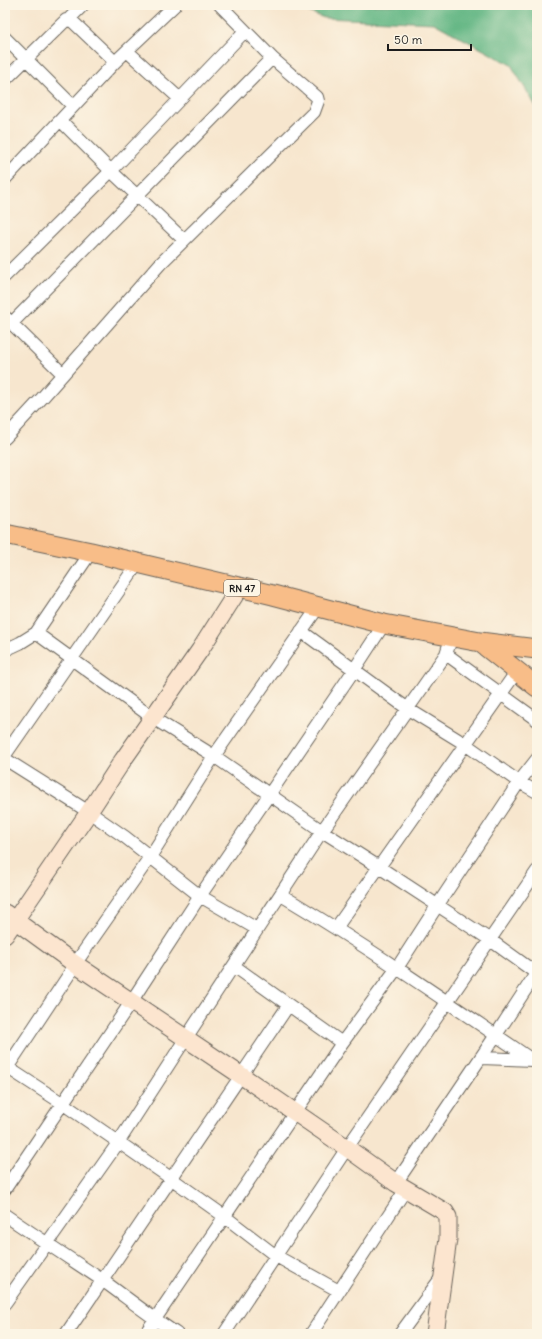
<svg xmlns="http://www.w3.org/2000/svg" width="542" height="1339" font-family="Delius,sans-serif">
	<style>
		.forest { fill: #66b886; stroke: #416a51 }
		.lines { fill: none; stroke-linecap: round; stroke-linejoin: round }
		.street-casing { stroke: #69635a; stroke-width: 14 }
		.secondary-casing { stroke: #69635a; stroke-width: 19 }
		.primary-casing { stroke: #69635a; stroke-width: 21 }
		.street { stroke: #fff; stroke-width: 12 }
		.secondary { stroke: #fce5cf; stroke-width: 17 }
		.primary { stroke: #f8bd88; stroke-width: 19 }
		.labels { text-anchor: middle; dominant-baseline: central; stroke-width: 3; stroke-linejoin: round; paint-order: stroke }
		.shield { fill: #fcf5e5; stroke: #5f5d58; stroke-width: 1 }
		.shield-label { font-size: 10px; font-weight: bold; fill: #1c1c1c }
	</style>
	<rect width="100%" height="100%" fill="#fcf5e5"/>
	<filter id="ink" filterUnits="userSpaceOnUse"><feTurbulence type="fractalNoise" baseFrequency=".025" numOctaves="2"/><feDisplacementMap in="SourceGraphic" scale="8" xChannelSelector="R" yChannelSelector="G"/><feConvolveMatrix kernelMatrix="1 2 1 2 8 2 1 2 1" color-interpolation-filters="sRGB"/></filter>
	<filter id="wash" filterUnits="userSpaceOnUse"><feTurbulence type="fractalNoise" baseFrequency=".012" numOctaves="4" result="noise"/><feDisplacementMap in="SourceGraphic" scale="16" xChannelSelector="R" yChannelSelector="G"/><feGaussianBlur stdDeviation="0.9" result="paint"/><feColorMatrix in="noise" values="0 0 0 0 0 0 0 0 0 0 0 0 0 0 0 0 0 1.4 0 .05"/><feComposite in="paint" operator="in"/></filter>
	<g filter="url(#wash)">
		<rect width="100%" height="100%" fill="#f7e6ce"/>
		<path class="forest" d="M292,5h245v103l-26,-43 -77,-42 -110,-5z"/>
	</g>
	<g filter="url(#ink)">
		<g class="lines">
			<g class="street-casing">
				<path id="street" d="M69,19l14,-14
					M5,38l68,68
					M127,51l53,48
					M5,80l61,-60 6,1 43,41
					M61,121l50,50 73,69
					M5,179l110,-117 60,-57
					M5,276l106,-105 134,-140
					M5,317l58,57
					M11,324l261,-266
					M5,438l37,-40 118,-134 154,-152 4,-11 -1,-4 -45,-39 -52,-53
					M301,631l107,78 57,35 54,38 18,10
					M36,633l55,-81
					M5,650l15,-7 16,-10 117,85 61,38 108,75 57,36 110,72 47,34
					M446,654l91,66
					M5,755l133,-192
					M5,759l84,53 36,25 75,59 57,33
					M281,895c86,51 168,108 251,165l5,1
					M336,928l181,-257
					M234,966l108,77
					M481,1058l51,2
					M5,1066l57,37 110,76 52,37 52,40 63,35
					M5,1071l63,-95 7,-12 75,-107 64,-101 105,-150
					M396,1183l100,-148 41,-63
					M5,1189l126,-187 69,-106 154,-226 30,-46
					M5,1215c32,22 64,43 97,65 25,18 49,37 75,54
					M5,1303l113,-160 68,-105 136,-207 124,-177 6,-18
					M66,1334l222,-328
					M145,1334l197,-291 55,-75 40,-62 82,-124 18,-23
					M224,1334l123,-186 190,-277
					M311,1334l95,-145
					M400,1334l41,-56"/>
			</g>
			<g class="secondary-casing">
				<path id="secondary" d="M5,913l70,51 167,112 105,72 49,35 49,29 3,5v22l-13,95
					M5,935l84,-123 34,-52 77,-110 40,-63"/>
			</g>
			<g class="primary-casing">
				<path id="primary" d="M5,534l86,18 182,43 111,29 96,18 57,7
					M480,642l57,45"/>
			</g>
			<use href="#street" class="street"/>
			<use href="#secondary" class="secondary"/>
			<use href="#primary" class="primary"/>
		</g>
	</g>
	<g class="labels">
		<rect class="shield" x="224" y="580" width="36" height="16" rx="3"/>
		<g class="shield-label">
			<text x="242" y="588">RN 47</text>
		</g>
	</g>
	<rect width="542" height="1339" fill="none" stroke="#fcf5e5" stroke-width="20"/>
	<path d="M388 44v6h83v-6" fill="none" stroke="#1c1c1c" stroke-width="2"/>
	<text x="394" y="44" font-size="12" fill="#1c1c1c" stroke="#fcf5e5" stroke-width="3" paint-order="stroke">50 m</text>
</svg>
